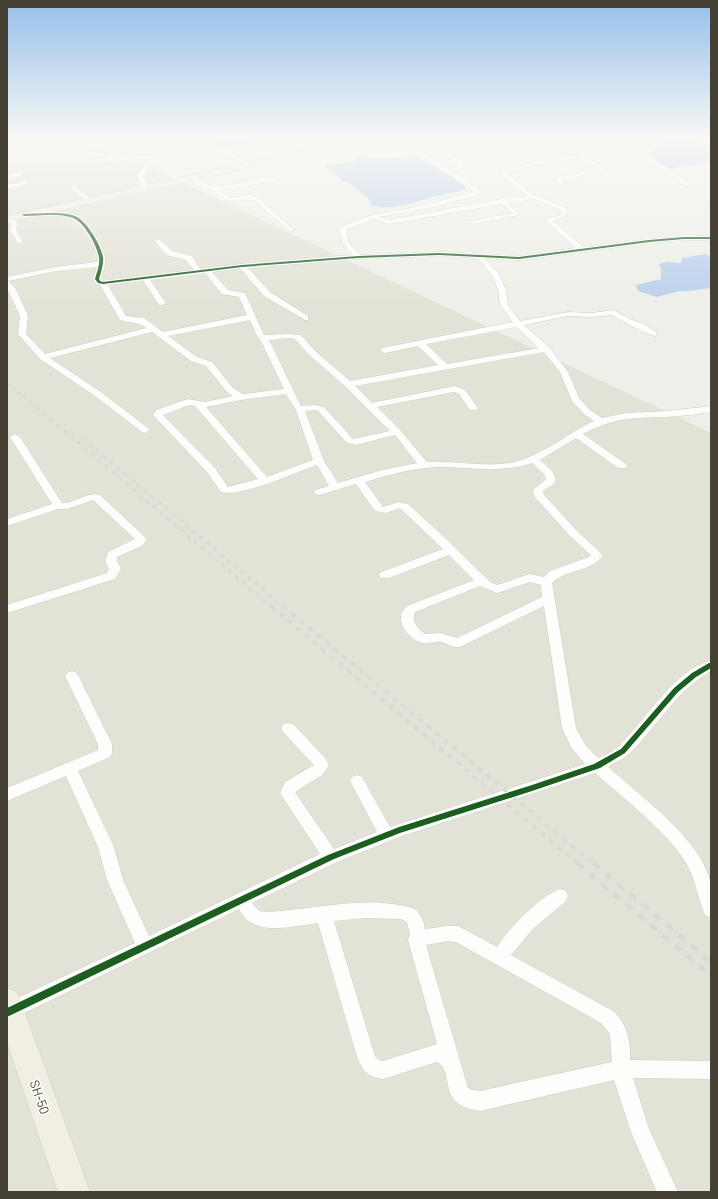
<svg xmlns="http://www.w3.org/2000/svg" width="718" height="1199" font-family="Barlow,sans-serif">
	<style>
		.residential { fill: #e3e2d6 }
		.water { fill: #bad0ec }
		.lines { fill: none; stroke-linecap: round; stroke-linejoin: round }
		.minor-casing { stroke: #cdcdc7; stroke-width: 1 }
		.primary-casing { stroke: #d1ceb6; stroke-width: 1 }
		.minor { fill: #fdfdfc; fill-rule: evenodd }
		.primary { fill: #f1efe3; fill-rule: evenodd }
		.rail-far3 { stroke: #d9d9d8; stroke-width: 2; stroke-dasharray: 3.5 3.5; stroke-linecap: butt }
		.rail-far2 { stroke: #d9d9d8; stroke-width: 2.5; stroke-dasharray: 4.5 4.5; stroke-linecap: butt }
		.rail-far1 { stroke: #d9d9d8; stroke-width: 3.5; stroke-dasharray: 5.5 5.5; stroke-linecap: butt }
		.rail { stroke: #d9d9d8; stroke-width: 4.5; stroke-dasharray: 8 8; stroke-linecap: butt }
		.cycleway-casing { stroke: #fff; stroke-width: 2 }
		.cycleway { fill: #1b5e20; fill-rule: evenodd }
		.labels { text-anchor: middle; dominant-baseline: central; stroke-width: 3; stroke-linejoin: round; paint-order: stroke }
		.near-street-label { font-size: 13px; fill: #454235; stroke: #fff }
	</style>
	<rect width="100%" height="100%" fill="#efefe9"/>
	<path class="residential" d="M7,138h68l80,31 556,264v759h-704z"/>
	<path class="water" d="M224,138h42l1,1 -14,4 -34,5 -3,-3z
		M664,138h21l26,11v14l-3,-1 -40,7 -22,-16 11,-5 4,-7 -4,-2z
		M409,155c18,5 40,21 56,31v4c-12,3 -25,4 -36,8 -16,5 -45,14 -60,6l2,-3 -21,-17 -7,-3 -12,-11 -5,-2 1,-2 28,-5 1,-3 7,-2 20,2z
		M705,254l6,2v32l-23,3h-9l-22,6 -19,-6 -2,-6 25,-6v-12l-3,-2c9,-5 14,-2 23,-2l1,-5z"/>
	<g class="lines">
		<g class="minor-casing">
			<path id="minor" d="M172,138h6l-2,2 38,-2 -3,2 -38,3 -29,31 -1,2 6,12 -1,1h-4l-7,-13 2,-4 14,-14 -57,4 -3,-2 14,-3 3,-11 29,-4 2,1v2l-27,3 -2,9 44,-3z
				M424,138h6l7,5 43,-5h15l-3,2 -51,6 26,20 -5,3 -10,2 29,20 -4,4 -47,13 -51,9 10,3 113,-21 26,-3 -29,-24 37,-11 -20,-12v-2h4l22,13 86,-14 6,-6 19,-2 -15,4 -5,5 44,27 11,10v2h-4l-11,-10 -42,-26 -47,7 22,10v3l-44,10 2,2 -3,2 -5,-4v-2l45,-9 -24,-11 -41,7 -29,8 27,22 33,13 1,1 -3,8 -12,4 30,26c43,-5 85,-11 128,-11v4h-27l-35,3 -130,17 -34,-2 14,16 7,16 2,15 12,16 48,-9 24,1 21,-3 17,9 14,5 12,8 1,2 -1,2c-5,1 -38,-17 -44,-21l-20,2 -24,-1 -44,9 25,22 19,25 11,26 11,12 12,8 25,-5 41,-2 43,-5v6c-14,2 -29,4 -44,5 -34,1 -52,0 -84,17l43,30 1,2 -1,2h-8l-42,-30 -36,22 12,11 4,8 -2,5 -11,7 1,4 34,37 25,23c-11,17 -37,14 -51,28l24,145 10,18 12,12c7,-3 16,-7 21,-12 28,-27 53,-74 92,-86v11c-37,22 -53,55 -82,83 -6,5 -15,9 -21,13 32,29 94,72 103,117 2,10 0,23 0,34l-6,-3c-7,-16 -9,-35 -19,-52 -17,-30 -64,-66 -91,-90l-193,63 -65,26 -85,41 7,8 7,1c45,-2 109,-19 151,-2l6,10 2,9 23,-3h10l39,21c12,-19 43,-51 63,-58l6,2 2,5 -2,5 -33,28 -22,26 102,56c14,13 18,30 17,49l81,1v18l-78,-1 16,51 29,63h-21l-26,-60 -17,-52 -134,31c-46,-7 -23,-37 -43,-49l-54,17c-15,-1 -21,-9 -26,-22l-39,-134c-25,3 -66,15 -79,-14l-223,108 -6,3 -3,-1v-16l128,-60 -28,-63 -9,-33 -32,-71 -59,25v-13l91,-38v-6l-33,-68 2,-3 5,-2 5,2 35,71v9l-2,4 -32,14 36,76 9,33 26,56 171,-82 -40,-61 5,-11 29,-17 -31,-33 -2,-4 2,-4 5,-1 5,1 33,35 3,7 -7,9 -27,17 39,57 43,-17 -27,-51 2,-4 5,-2 5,2 28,50 195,-63 -14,-17 -9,-19 -18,-122 -84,41c-7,1 -12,-3 -18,-5 -7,-1 -13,2 -19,1 -10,-2 -23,-15 -22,-26 0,-4 3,-8 6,-11l67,-26 -25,-25 -60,23h-8l-2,-3 2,-3 62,-23 -43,-41 -14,5 -11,-2 -19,-27 -37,11 -4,-1 -1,-2 1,-2 14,-4 -12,-21c-22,8 -75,32 -96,27l-14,-20 -54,-57 3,-5 32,-11 17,3 28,-6 -6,-4 -21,-26 -15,-5 -39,-29 -102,26 51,34 47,36 2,2 -5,3 -3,-1 -47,-36 -55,-37 -22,-25 2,-18 -13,-28v-11l49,-10 41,-5 1,-2c-1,-9 -5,-16 -10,-24 -16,-27 -36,-20 -64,-19l-2,-1v-2c14,-3 42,-4 56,2 10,5 25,30 27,42 1,7 -2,14 -4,21l2,2 91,-11 -8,-10 -20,-5 -11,-14 3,-2 2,1 12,11 20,5 8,13 42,-5 111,-9 -10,-12 -4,-13 4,-4 26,-10 61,-12 44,-13 -54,-35 -48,2 -20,-7 -12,-7 5,-1 11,6 16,5 51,-1 25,16 12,-3zM534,199l27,11 -1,5 -15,5 31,28 -57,8 -80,-4 -79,3 -11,-12 -3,-13 27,-11 16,5 113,-20 10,9 -42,8 -1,1 3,2 47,-9v-2l-11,-10zM439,256l38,2 15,17 6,15 2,15 13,17 -131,26 -1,2 1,2 3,1 33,-7 20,19 -88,16 -35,-30 -14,-16 -12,-1 -25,1 -19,-42 -17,-3 -16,-18 28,-4 24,28 41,24h3v-4l-38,-24 -22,-24 110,-9zM97,267l-4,12 3,5 4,1 20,35c10,3 18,2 27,8l-102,26 -19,-20 2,-18 -12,-27 -8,-8 48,-10zM205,273l17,21 17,3 8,18 -84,17 -19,-14 -18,-2 -18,-31 35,-5 16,25h3l4,-2 -16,-23zM250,320l7,16 3,3 24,50 -41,5 -10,-6 -21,-26 -15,-5 -29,-21zM516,327l23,21 -92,16 -21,-20zM289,338l6,1 14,16 36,31 45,45 -37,8 -29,-32 -9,-2 -14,1 -32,-66zM544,352l16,20 12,29 12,13 10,7c-26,12 -48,32 -76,40 -28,8 -62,-1 -91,1l-27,-32 -23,-23 77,-15 5,2 11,16h6l2,-2 -13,-18 -10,-4 -83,17 -17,-17zM286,394l10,16 17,50 -46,17 -61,-70 35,-7zM189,405l6,1 63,73 -30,8 -13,-19 -52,-53zM315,410l3,1 29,32 9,2 39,-10 22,28 -35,7 -44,13 -14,-22 -19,-50zM532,463l12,11 2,5 -13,11 1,6 36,40 21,19 -2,2 -39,14 -6,6 -14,-3 -33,11 -7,-3 -46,-45 -36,-33 -10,-2 -15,5 -18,-25c23,-7 48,-14 72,-15 33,0 64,7 95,-4zM530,582l11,3 1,12 -85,41 -17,-5 -15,1c-8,-6 -14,-13 -10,-22l65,-26 17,7zM365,918l36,1 6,3 3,13 -2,5 29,104 -54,17 -4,-1 -4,-4 -41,-135zM448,941l8,1 145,81 9,11 2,28 -132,29 -8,-1 -4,-2 -42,-143z
				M216,147h4l32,18 -5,1 -31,-17z
				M20,172l2,1v2l-15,4v-4z
				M190,177h4c26,22 54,-3 82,1l1,1 -3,2 -55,9 11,8 20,-3 8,2 36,33 -5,1 -35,-31 -27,1 -17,-12 -12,-3 -8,-7z
				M25,181l3,2 -1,1 -20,5v-4z
				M73,185l19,15v2h-4l-17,-14v-2z
				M7,217h4l7,7 -2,6 7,12 -1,1h-4l-8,-13 2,-6 -5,-4z
				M15,434l5,3 42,66c13,1 24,-12 38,-8l47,44 -5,7 -25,11v4l4,8 -6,10 -108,34v-8l100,-32 2,-4 -4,-8 3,-9 27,-13 -42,-39 -26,9h-9l-51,17v-7l45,-15 -42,-67z"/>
		</g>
		<g class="primary-casing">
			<path id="primary" d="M358,138h15l-4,3 -362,81v-6z
				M7,988l10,4 4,10 69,190h-32l-51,-149z"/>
		</g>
		<use href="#minor" class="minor"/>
		<use href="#primary" class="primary"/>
		<path class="rail-far3" d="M7,383l30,25"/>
		<path class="rail-far2" d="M36,407l236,200
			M82,438l202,169"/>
		<path class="rail-far1" d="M271,606l307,258
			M283,606l311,258"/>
		<path class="rail" d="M577,863l134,113
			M593,863l118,99"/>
		<g class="cycleway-casing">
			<path id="cycleway" d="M49,213c9,0 18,0 26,3 11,4 26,29 28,41 1,7 -2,15 -4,22l1,2 3,1 139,-17 116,-9 81,-3 80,4 130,-17 35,-3h27v2h-27l-35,3 -130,17 -80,-4 -81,3 -116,9 -139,17 -5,-1 -3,-4c2,-7 5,-14 4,-21 -1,-11 -15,-36 -26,-40 -15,-6 -34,-2 -49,-2l-2,-1 2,-1z
				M709,663h2v5l-15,9 -18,15 -53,61 -25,15 -68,23 -132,42 -66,26 -327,158v-9l321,-153 71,-28 133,-42 62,-21 27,-15 53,-61 18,-15z"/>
		</g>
		<use href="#cycleway" class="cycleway"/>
	</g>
	<linearGradient id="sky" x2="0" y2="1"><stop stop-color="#95bfea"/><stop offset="0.45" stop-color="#f8f8f5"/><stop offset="1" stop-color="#f8f8f5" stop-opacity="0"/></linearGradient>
	<rect width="718" height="306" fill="url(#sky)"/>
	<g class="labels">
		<g class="near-street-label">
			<text transform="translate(40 1097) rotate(71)">SH-50</text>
		</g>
	</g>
	<rect width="718" height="1199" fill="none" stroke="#454235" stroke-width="16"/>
</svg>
